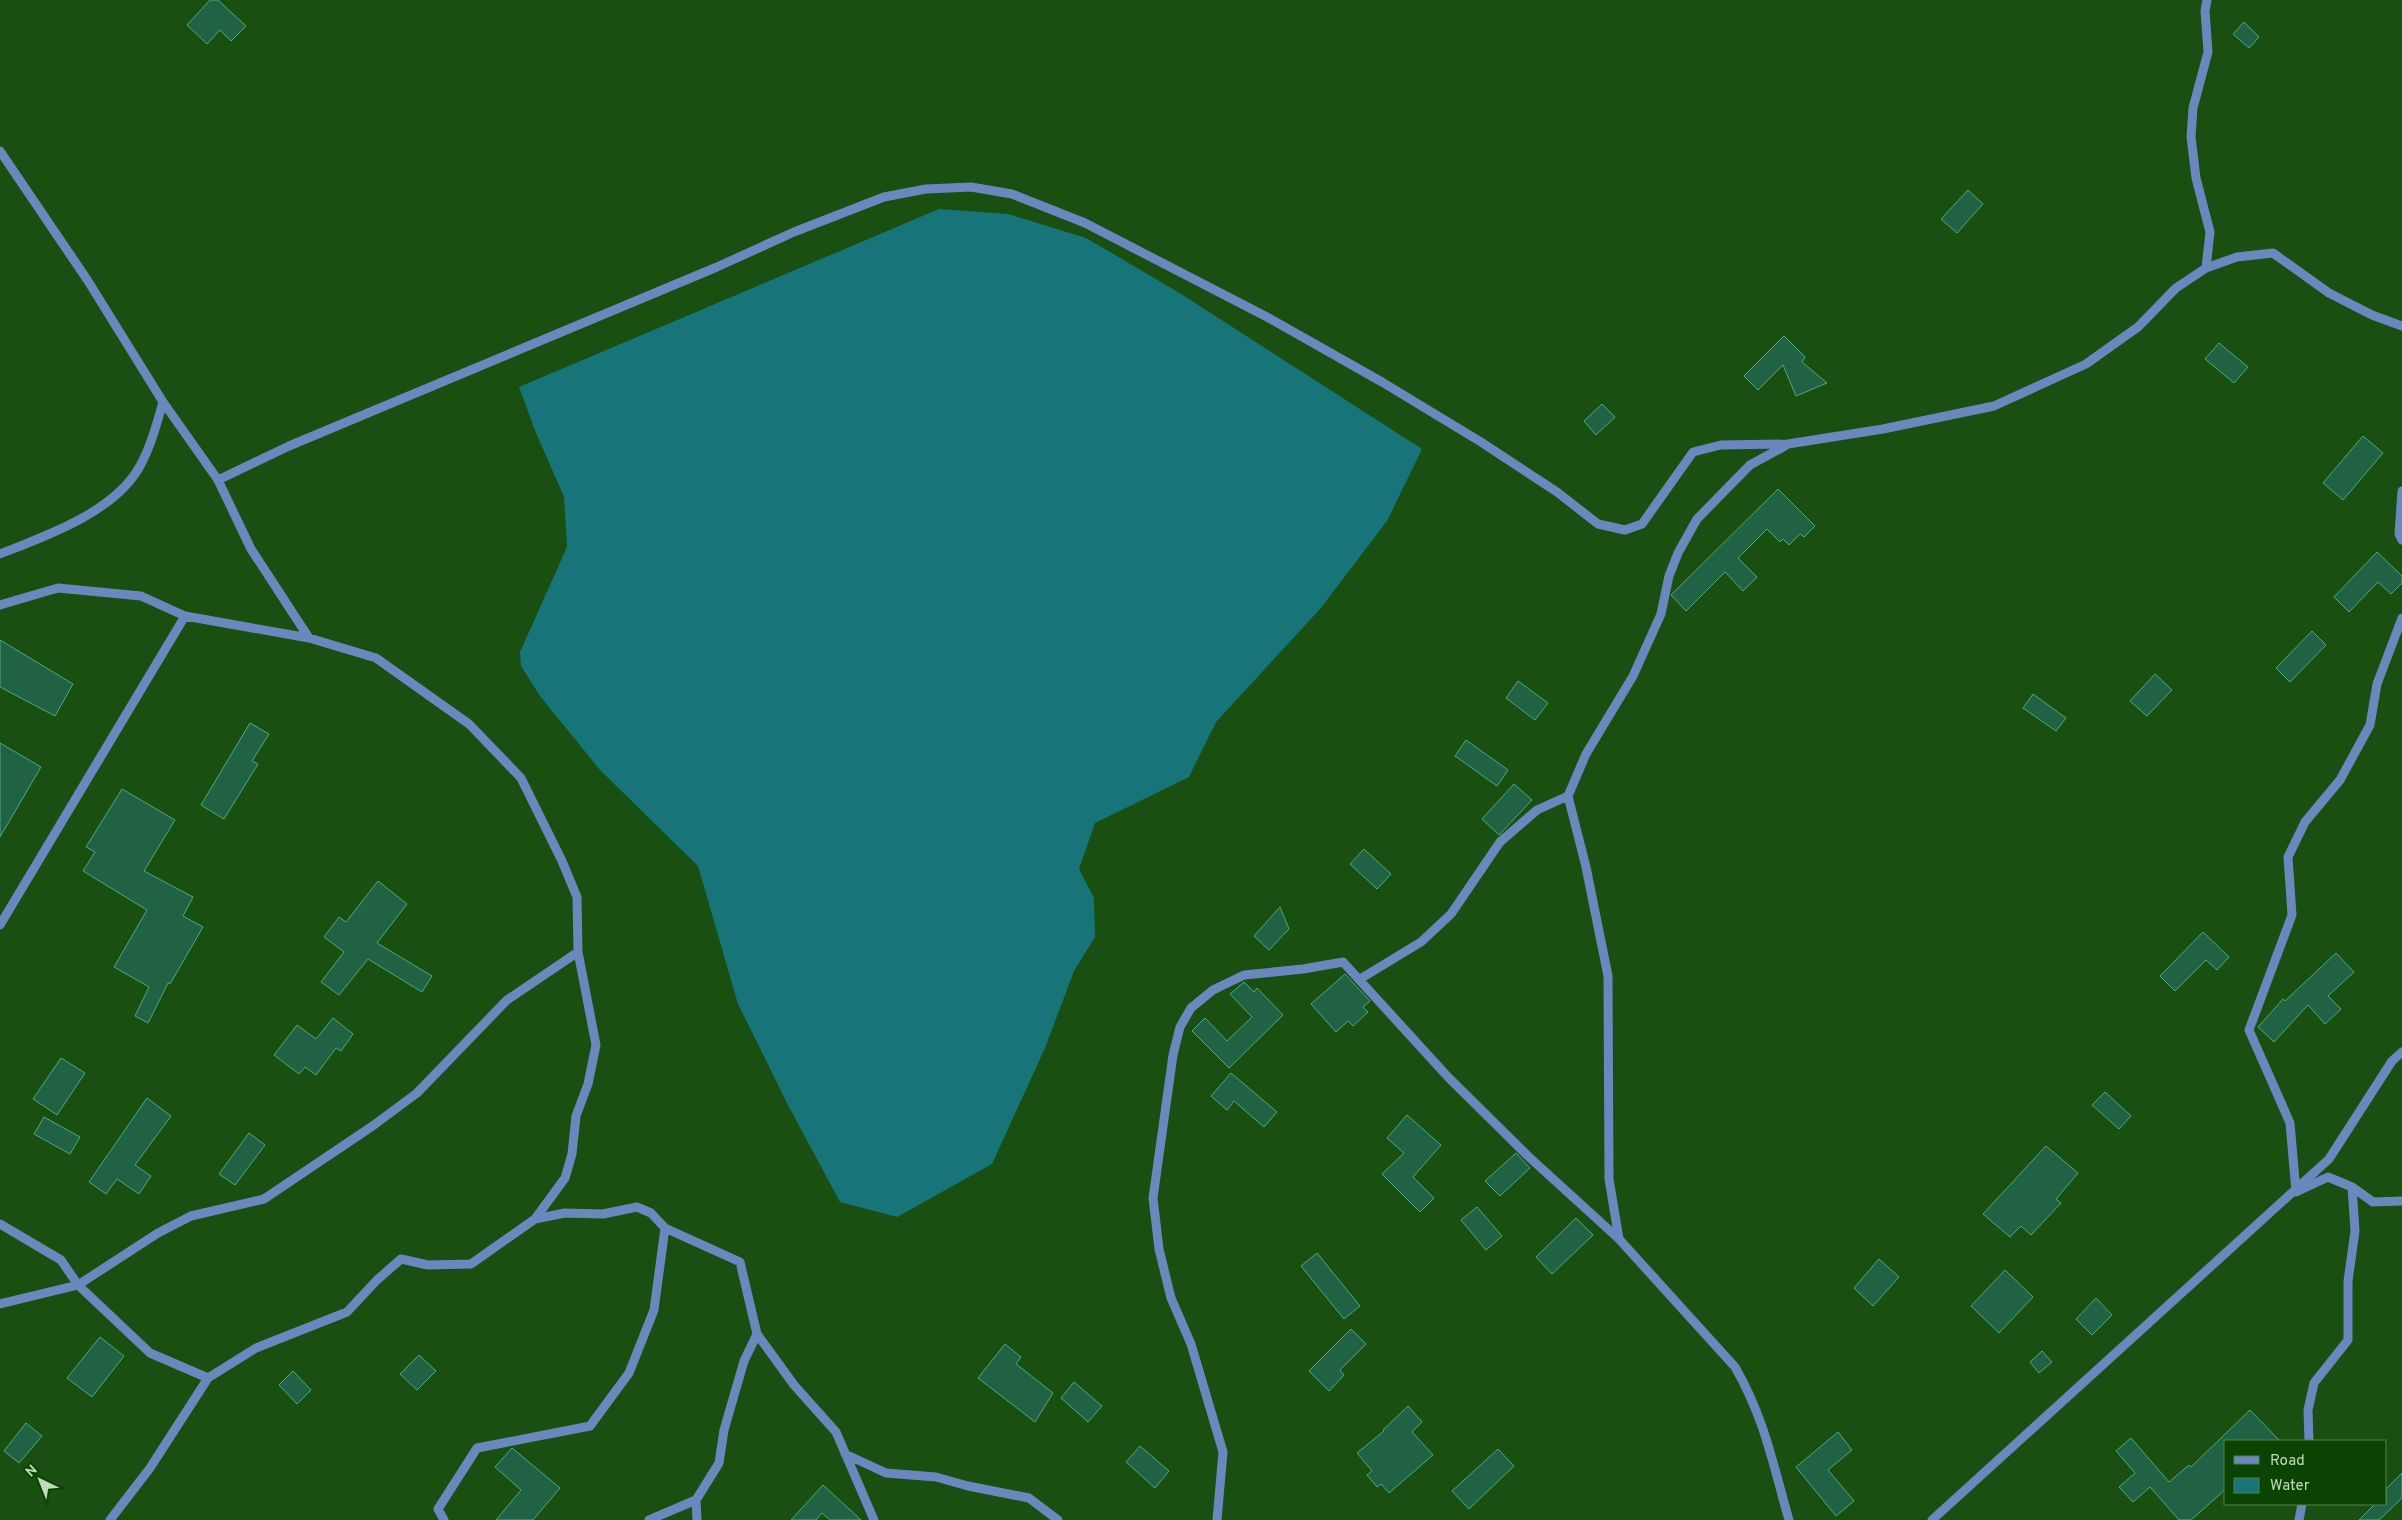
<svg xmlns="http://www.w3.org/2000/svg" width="2402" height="1520" font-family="Overpass,sans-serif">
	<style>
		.water { fill: #17757a }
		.building { fill: #216245; stroke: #4eaa7f }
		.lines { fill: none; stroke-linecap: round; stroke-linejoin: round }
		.minor { stroke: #6a88be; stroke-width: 9 }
	</style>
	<rect width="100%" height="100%" fill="#194f10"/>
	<path class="water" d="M939,209l69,5 78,24 92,54 244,157 -35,72 -67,88 -104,113 -27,55 -94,46 -16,46 15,29 1,39 -21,34 -29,77 -53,116 -95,53 -57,-15 -53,-99 -49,-99 -40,-138 -98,-96 -60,-74 -19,-30 -1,-14 47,-105 -3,-50 -28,-64 -17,-46z"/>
	<path class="building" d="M210,0h8l28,26 -15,15 -11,-11 -13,14 -20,-19z
		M2244,22l15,15 -10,11 -16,-14z
		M1968,190l15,14 -26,29 -16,-14z
		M1784,336l21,21 -3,5 25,21 -31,13 -13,-31 -25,25 -14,-14z
		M2219,343l29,24 -14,16 -29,-24z
		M1602,404l13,13 -19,18 -12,-14z
		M2363,436l20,17 -40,47 -20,-17z
		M1778,489l37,37 -11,11 -4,-3 -11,11 -6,-6 -3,3 -13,-13 -29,29 19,19 -14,14 -18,-19 -39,39 -15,-16z
		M2377,552l25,24v7l-11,11 -13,-12 -29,30 -15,-15z
		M2312,631l14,14 -36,37 -14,-14z
		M0,640l73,44 -18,32 -55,-29z
		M2155,674l17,16 -25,26 -17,-15z
		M1518,681l30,22 -13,17 -29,-22z
		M2033,694l33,24 -10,13 -33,-23z
		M250,723l19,11 -17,27 6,3 -34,55 -23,-14z
		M1466,740l42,30 -11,16 -42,-30z
		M0,743l41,24 -41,70z
		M1514,784l18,16 -33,35 -17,-16z
		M122,789l53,31 -31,51 49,26 -10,19 20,11 -33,57 -2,-1 -20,40 -13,-7 14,-29 -35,-20 33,-57 -64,-39 12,-19 -9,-5z
		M1364,849l27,25 -14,15 -27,-25z
		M378,881l29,23 -30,39 55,33 -10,16 -54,-33 -29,36 -18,-13 23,-30 -20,-15 15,-20 7,5z
		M1280,907l9,22 -20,21 -15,-14z
		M2203,932l26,25 -12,13 -11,-10 -31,31 -15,-15z
		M2336,953l18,19 -26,24 13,13 -16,15 -17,-19 -34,37 -16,-15 25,-28 2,2z
		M1345,974l25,27 -7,6 5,5 -15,14 -5,-5 -12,11 -25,-28z
		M1244,982l10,10 3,-4 26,27 -54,53 -37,-37 13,-13 22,23 25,-24 -22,-23z
		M333,1018l20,16 -12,17 -5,-3 -20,27 -11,-8 -6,7 -25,-19 23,-30 19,14z
		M61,1058l24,15 -28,42 -24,-16z
		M1231,1073l46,39 -13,15 -30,-26 -7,9 -16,-14z
		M2105,1092l26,24 -12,13 -27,-24z
		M147,1098l24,18 -36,49 16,11 -12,18 -22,-15 -11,15 -17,-12z
		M1407,1115l34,30 -28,32 21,21 -14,14 -38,-38 22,-21 -17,-15z
		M44,1117l36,20 -10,17 -36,-20z
		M249,1133l16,12 -30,40 -16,-11z
		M2046,1146l32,27 -22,26 5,4 -30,32 -10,-9 -11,11 -27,-23z
		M1516,1153l14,15 -30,28 -15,-15z
		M1477,1207l25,29 -16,14 -25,-30z
		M1576,1218l17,17 -41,39 -16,-17z
		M1317,1253l43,53 -16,13 -43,-53z
		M1879,1259l20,18 -26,29 -19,-18z
		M2005,1270l28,27 -34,36 -28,-27z
		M2096,1298l16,17 -20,20 -16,-16z
		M1351,1329l15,15 -26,26 4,5 -15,16 -20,-20z
		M100,1337l24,19 -32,41 -25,-19z
		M1005,1344l16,13 -5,7 37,29 -18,29 -57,-44z
		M2042,1351l10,11 -13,11 -9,-11z
		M419,1355l17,16 -19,19 -17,-16z
		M293,1371l18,19 -14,14 -18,-19z
		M1074,1382l28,24 -14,16 -27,-24z
		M1408,1406l14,16 -10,10 21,23 -44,38 -8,-9 -4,3 -10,-12 5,-4 -15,-18 27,-22 -1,-1z
		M2250,1410l30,31h-54v48l-35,31h-12l-29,-33 -17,15 -14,-15 16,-14 -19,-22 15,-13 38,44 20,-17 2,2z
		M26,1423l16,13 -23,27 -15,-12z
		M1838,1432l14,18 -24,20 26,31 -18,15 -40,-49z
		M1140,1446l29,25 -14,17 -29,-26z
		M512,1448l48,40 -27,32h-37l25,-30 -26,-23z
		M1498,1449l16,17 -45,43 -17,-18z
		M2402,1473v25l-23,22h-20l16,-16h11v-15z
		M823,1485l38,35h-31l-8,-7 -6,7h-25z"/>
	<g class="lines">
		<path class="minor" d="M0,151l88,130 75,121 55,78 71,-34 428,-179 77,-35 90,-35 42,-8 45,-2 41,7 73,29 182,94 115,65 99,60 76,50 41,32 27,6 17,-6 51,-72 28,-7 67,-1 95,-15 111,-23 92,-42 52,-37 38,-39 30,-20 31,-11 36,-4 56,40 43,22 30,11
			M2206,268l4,-36 -14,-54 -5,-41 2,-29 15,-56 -3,-41 2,-11
			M1785,446l-35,19 -53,54 -19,34 -9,23 -8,38 -28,62 -47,78 -18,42 18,71 22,109 1,203 10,60 116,128c30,52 38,98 54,153
			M218,480l33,69 58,89
			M2402,491l-3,43 3,6
			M0,554c46,-18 115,-42 140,-88 11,-20 17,-43 23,-64
			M0,605l58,-17 83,8 44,20 124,22 67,20 93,66 52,54 41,83 15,36 1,55 18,93 -8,39 -12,32 -4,38 -7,24 -30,41
			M0,925l185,-309
			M1360,979l61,-37 30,-28 49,-72 37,-32 31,-14
			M2352,1187l21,15 29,-1
			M0,1224l61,36 17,25 72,68 58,25
			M665,1228l75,34 17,72 -13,27 -20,69 -5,33 -23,37 1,20
			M0,1304l78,-19 80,-52 33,-17 73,-17 110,-74 43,-32 90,-93 71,-48
			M757,1334l37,51 42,47 38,88
			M2309,1441l-1,-31 6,-27 34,-43v-59l7,-50 -3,-44 -24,-10 -32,15 -6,-69 -41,-93 43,-115 -4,-58 17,-35 35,-42 30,-55 7,-41 25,-66
			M845,1454l41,19 50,4 32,9 61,12 29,22
			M110,1520l40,-52 58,-90 48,-30 91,-36 30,-32 24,-21 27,6 43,-1 64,-45 30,-6 38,1 34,-7 14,6 14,15 -11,82 -25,63 -39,53 -113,22 -39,61 6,11
			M649,1520l47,-20
			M1217,1520l6,-68 -32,-108 -20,-46 -12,-49 -6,-51 20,-143 7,-28 11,-19 22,-18 31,-15 59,-6 40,-7 105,115 81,80 90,82
			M1932,1520l397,-361 63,-98 10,-9
			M2299,1520l3,-16"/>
	</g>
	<rect x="2224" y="1440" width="162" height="65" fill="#0b4402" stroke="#53804c"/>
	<rect x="2234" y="1456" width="25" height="8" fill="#6a88be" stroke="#53804c"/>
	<text x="2270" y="1465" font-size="15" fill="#bedbba">Road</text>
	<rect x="2234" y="1478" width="25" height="15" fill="#17757a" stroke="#53804c"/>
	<text x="2270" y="1490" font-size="15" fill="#bedbba">Water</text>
	<g transform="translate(40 1480) rotate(317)" stroke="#0b4402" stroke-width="4" paint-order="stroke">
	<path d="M0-4L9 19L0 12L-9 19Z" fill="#bedbba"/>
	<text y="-8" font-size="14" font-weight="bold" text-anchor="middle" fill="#bedbba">N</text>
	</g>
</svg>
